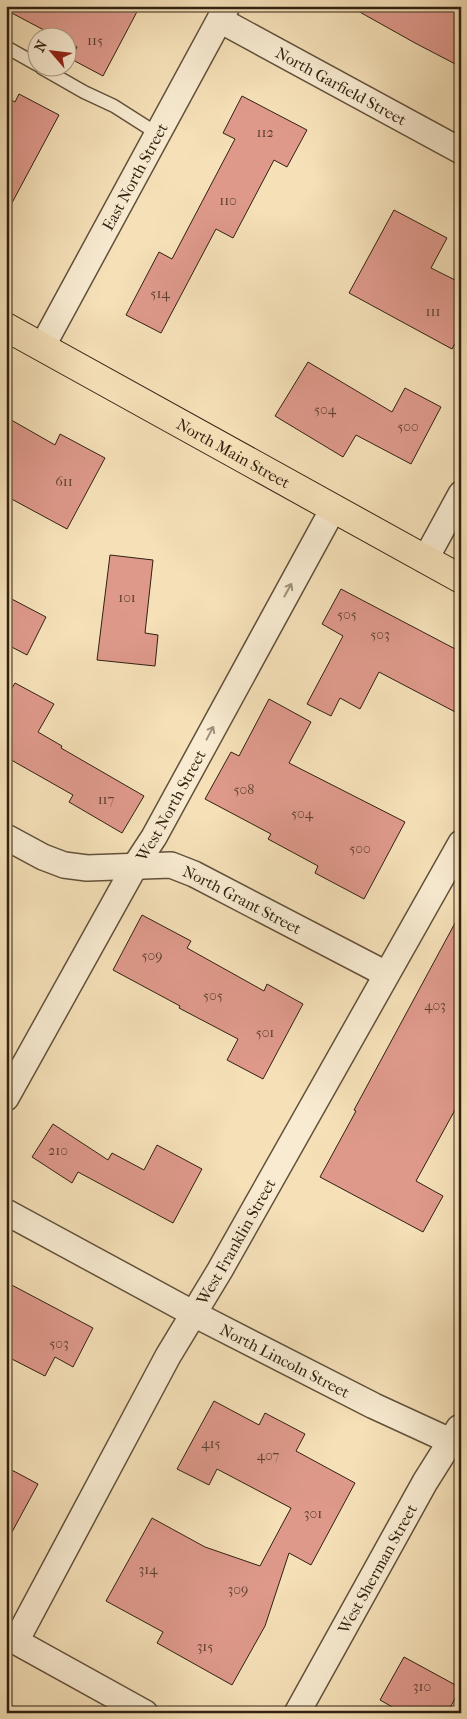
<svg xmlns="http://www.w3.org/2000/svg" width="467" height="1719" font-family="'IM FELL French Canon',serif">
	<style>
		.building { fill: #de998b; stroke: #312111 }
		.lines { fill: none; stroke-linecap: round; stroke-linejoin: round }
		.lane-casing { stroke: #62513b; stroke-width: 15 }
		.street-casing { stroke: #62513b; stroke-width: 28 }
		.primary-casing { stroke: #312111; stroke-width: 30 }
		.lane { stroke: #f8ebd1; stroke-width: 12 }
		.street { stroke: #f8ebd1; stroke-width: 25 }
		.primary { stroke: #f5e0b8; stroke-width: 28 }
		.oneway { stroke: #9e907b }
		.labels { text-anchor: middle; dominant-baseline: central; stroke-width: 4; stroke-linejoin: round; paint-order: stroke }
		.number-label { font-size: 14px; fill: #5c3f30 }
		.street-label { font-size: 16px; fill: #312111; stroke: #f8ebd1 }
	</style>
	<rect width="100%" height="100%" fill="#f5e0b8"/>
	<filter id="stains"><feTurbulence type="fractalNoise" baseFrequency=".004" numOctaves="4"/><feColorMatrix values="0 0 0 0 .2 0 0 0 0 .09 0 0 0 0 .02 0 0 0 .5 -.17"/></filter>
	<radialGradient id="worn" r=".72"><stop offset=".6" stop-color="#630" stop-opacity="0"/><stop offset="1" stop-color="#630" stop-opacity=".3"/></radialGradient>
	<path class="building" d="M6,6h134l-37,70 -32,-17 6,-12 -9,-5v-4h-9l-53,-28z
		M349,6h112v61l-46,-24z
		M19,94l40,21 -53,99v-117l9,5z
		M242,96l65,34 -20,37 -13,-7 -41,78 -17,-9 -55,104 -35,-18 33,-63 13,7 63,-120 -12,-6z
		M394,210l53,28 -16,30 30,15v50l-9,16 -103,-56z
		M308,362l84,50 13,-24 36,19 -30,57 -55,-29 -13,22 -68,-41z
		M6,417l49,28 5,-11 45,24 -38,71 -61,-33z
		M110,555l43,5 -8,73 13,2 -3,31 -58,-6z
		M341,589l120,63v63l-82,-43 -19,37 -20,-11 -9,18 -24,-12 36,-68 -21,-12z
		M6,596l40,21 -19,38 -21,-11z
		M15,683l39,21 -16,28 24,14 -1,2 83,48 -22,37 -53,-31 4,-7 -67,-38v-59z
		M269,699l42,23 -22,41 116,59 -41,77 -49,-26 3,-7 -50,-27 3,-5 -66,-35 26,-47 8,4z
		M461,912v187l-45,82 27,15 -20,36 -103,-55 36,-66 -2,-1z
		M142,915l49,26 -4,7 77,43 3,-7 36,20 -40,75 -36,-19 11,-21 -59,-31 1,-2 -67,-36z
		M53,1124l55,36 4,-7 32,17 13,-25 45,24 -29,54 -95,-51 -6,11 -40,-26z
		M6,1282l87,46 -20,39 -18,-10 -10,19 -39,-20z
		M214,1401l45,24 6,-12 40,21 -9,17 59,32 -44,82 -22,-12 -24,73 -33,59 -75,-42 6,-11 -57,-31 46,-83 53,29 55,19 31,-58 -74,-39 -8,16 -32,-16z
		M6,1467l32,17 -32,59z
		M404,1657l57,31 -14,25h-44l-23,-13z"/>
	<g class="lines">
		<g class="lane-casing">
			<path id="lane" d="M6,47l32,18
				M42,68l42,24 30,14 44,28"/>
		</g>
		<g class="street-casing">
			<g id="street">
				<path id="s1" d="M220,20l241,131"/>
				<path id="s2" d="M42,347l185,-341"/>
				<path d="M425,560l36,-66"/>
				<path id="s3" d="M6,837l37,20 21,8 23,3 84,-3 23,9 192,100"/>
				<path id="s4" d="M6,1098l129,-232 19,-29 179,-328"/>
				<path id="s5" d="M6,1212l188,102 180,92 87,40"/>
				<path d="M6,1636l139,77"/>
				<path id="s6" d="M16,1641l152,-285 52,-86 241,-427"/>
				<path id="s7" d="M297,1713l128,-231 34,-54"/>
			</g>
		</g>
		<g class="primary-casing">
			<g id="primary">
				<path id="s8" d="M6,327l455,252"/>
			</g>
		</g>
		<use href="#lane" class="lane"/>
		<use href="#street" class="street"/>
		<use href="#primary" class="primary"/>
	</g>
	<defs><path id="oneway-shaft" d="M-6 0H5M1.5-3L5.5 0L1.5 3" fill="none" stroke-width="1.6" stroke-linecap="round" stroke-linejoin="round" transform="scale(1.25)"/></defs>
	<g class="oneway">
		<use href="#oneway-shaft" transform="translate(288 590) rotate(-61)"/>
		<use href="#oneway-shaft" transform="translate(210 733) rotate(-62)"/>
	</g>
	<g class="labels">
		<g class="number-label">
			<text x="95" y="40">115</text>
			<text x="265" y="132">112</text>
			<text x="228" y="200">110</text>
			<text x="160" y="293">514</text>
			<text x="433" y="311">111</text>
			<text x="325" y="409">504</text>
			<text x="408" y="426">500</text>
			<text x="64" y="481">611</text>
			<text x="127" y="597">101</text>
			<text x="347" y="614">505</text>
			<text x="380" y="634">503</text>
			<text x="244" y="789">508</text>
			<text x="106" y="799">117</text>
			<text x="302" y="813">504</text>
			<text x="360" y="848">500</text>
			<text x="152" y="955">509</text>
			<text x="213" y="995">505</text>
			<text x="435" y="1005">403</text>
			<text x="265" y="1032">501</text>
			<text x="58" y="1150">210</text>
			<text x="59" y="1343">503</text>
			<text x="211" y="1443">415</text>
			<text x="268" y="1455">407</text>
			<text x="313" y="1513">301</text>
			<text x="148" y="1569">314</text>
			<text x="238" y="1589">309</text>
			<text x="205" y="1646">315</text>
			<text x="422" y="1686">310</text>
		</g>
		<g class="street-label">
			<text stroke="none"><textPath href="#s1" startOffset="138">North Garfield Street</textPath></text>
			<text stroke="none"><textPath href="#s2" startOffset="194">East North Street</textPath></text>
			<text stroke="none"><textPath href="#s8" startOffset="260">North Main Street</textPath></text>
			<text stroke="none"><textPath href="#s4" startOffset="336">West North Street</textPath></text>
			<text stroke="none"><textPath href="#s3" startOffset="251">North Grant Street</textPath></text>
			<text stroke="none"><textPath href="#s6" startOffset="456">West Franklin Street</textPath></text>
			<text stroke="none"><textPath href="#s5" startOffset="316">North Lincoln Street</textPath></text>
			<text stroke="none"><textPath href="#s7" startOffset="165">West Sherman Street</textPath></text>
		</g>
	</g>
	<rect width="467" height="1719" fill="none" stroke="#f5e0b8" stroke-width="25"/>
	<rect x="8" y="8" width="452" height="1704" fill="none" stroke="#312111" stroke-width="2.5"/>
	<rect x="12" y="12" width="442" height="1694" fill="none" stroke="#312111"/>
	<g transform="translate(52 52) rotate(298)"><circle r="24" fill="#f8ebd1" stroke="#a89a84"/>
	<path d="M0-4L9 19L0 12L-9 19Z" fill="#8f2418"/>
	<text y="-8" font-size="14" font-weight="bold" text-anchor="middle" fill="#312111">N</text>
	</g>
	<rect width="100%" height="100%" filter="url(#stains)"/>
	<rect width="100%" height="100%" fill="url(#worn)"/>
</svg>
